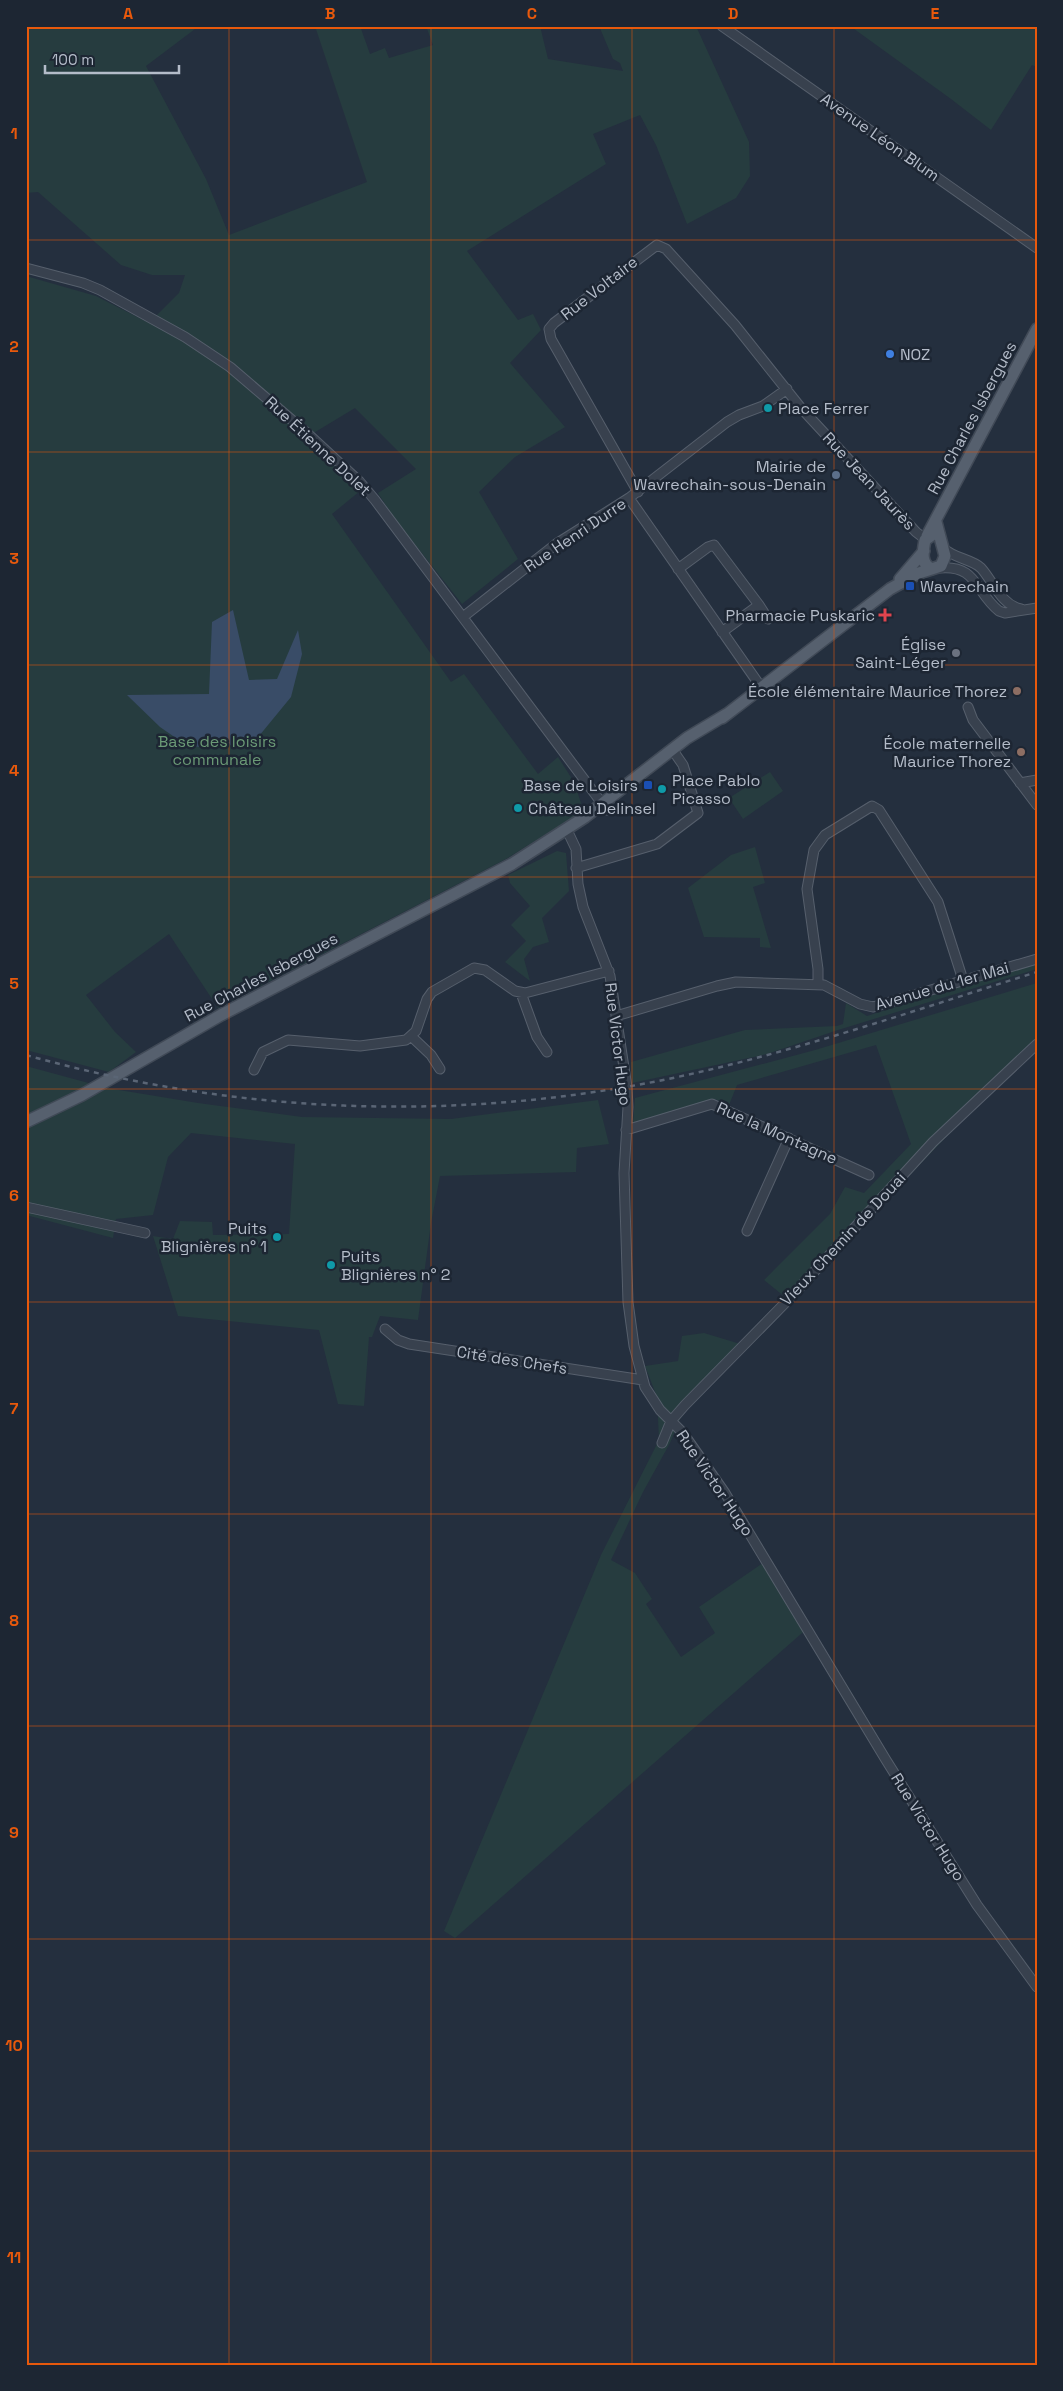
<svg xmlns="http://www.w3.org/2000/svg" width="1063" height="2391" font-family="'Space Grotesk',sans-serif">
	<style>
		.green { fill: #263c3f }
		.water { fill: #394c67 }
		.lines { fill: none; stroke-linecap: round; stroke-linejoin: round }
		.minor-casing { stroke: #565f6c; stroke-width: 11 }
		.major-casing { stroke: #414a57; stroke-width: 14 }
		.minor { stroke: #38414e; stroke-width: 9 }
		.major { stroke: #56606e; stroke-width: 11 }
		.rail { stroke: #5a6575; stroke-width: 2.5; stroke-dasharray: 5 5; stroke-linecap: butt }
		.grid { fill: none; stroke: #e8590c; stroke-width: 1; stroke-opacity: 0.55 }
		.shop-dot { fill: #3f7fe0; stroke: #1d2633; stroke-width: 2 }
		.culture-dot { fill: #0f9aa8; stroke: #1d2633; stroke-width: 2 }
		.service-dot { fill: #5c6f8a; stroke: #1d2633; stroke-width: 2 }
		.transit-dot { fill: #1a4fb4; stroke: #1d2633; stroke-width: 2 }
		.health-dot { fill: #e0444e; stroke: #1d2633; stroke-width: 2 }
		.worship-dot { fill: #6b7280; stroke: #1d2633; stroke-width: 2 }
		.education-dot { fill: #8d6e63; stroke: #1d2633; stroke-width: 2 }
		.labels { text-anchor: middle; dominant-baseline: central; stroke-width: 5; stroke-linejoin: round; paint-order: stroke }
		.street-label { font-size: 16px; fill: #b4bcc9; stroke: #1d2633 }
		.poi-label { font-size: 16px; fill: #b4bcc9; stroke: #1d2633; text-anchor: end }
		.park-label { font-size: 16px; fill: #6b9a76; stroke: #1d2633 }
		.neatline { fill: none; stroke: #e8590c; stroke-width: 2 }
		.grid-label { font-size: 16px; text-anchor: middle; font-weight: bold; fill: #e8590c }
	</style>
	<rect width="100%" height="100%" fill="#242f3e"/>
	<path class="green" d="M26,26h173l-53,40 60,113 23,56 138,-53 -52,-156h45l10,28 15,-6 4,10 44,-13 -7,-19h114l8,33 75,12 -3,-8 -7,-4 -14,-33h97l53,116 1,34 -14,22 -49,26 -31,-79 -16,-30 -47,19 13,30 -139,87 51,69 15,-6 8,16 -31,33 55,64 -50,30 -36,35 39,67 -56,45 -68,-86 -16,-25 38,-24 -61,-61 -48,29 53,54 -28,23 119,168 13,-8 74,100 20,-17 16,25 7,21 -6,13 -69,43 -288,149 -49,-74 -83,61 29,37 21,20 -27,20 -83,-22v-774l70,20 53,27 30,-30 6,-18h-33l-31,-10 -83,-73 -12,1z
		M850,26h187v41l-5,-2 -41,65 -40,-31z
		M770,772l13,19 -40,28 -14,-21z
		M755,847l10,36 -12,4 18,61 -11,-1v-9l-56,-1 -16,-49 43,-33z
		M557,851l9,2 3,38 -27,27 7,24 -16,5 -9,12 6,22 -25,-19 21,-21 -15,-16 19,-19 -20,-23 -2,-8z
		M1037,962v7l-199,61 -71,24 -135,29 -1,-21 114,-32 92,-4 6,-2 3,-21 21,13z
		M1037,983v65l-70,67 -177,186 -26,-21 66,-66 15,-27 19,6 47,-49 -35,-99 -139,40 -8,20 -14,-6 -72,24h-10l2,-25 180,-48z
		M26,1066l81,22 91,15 104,14 149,2 147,-19 11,44 -32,4 -1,24 -136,4 -9,47 -13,97 -38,-4 -8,21h-3l-5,69 -26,-2 -19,-74 -141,-14 -25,-80 20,3 7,-18 32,1 1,13 76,-1 6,-90 -104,-11 -23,24 -15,58 -37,4 -3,19 -87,-23z
		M704,1333l43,13 -64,66 -13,31 -27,49 -32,68 24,13 17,26 -6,5 35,53 34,-24 -16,-26 71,-49 40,68 -355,312 -11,-7 157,-376 58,-115 -2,-43 -12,-31 33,-5 4,-25z"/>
	<path class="water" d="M233,610l16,70 28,-1 21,-49 4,24 -11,43 -32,39 -18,8 -35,4 -20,-3 -26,-18 -33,-32 82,-1 3,-72z"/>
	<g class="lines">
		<g class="minor-casing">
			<path id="minor" d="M722,26l315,222
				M26,268l57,15 17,7 85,47 45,30 77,66 52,48 16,19 232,310
				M638,492l-87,-153 -2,-10 5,-6 103,-78 9,4 69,76 66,83 115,124 9,7
				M629,498l132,189
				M943,548c12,11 29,11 38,20 12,13 20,37 40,41
				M939,568c38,-4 36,24 60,43l6,2 32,-5
				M678,569l30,-22 6,-2 45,60 -37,27
				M759,605l9,14
				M463,617l93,-73 73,-46 98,-76 12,-7 24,-9 24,-17
				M968,707l5,13 64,85
				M1020,783l17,-3
				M567,830l9,19 2,35 5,23 27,69 17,111 1,20 -4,66 4,129 6,44 11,41 15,23 23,23 42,60 161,267 91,145 60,82
				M576,868l81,-24 41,-31 -15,-48 -11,-16
				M818,984v-15l-11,-80 7,-39 11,-15 47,-29 7,4 59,92 25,78
				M521,993l16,44 10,15
				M616,1016l101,-30 19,-4 88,3 36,19 13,3 164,-48
				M412,1037l19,18 9,14
				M254,1070l9,-18 25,-12 72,6 46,-6 10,-9 11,-32 5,-7 42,-24 11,2 30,21 10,2 84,-22
				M626,1130l86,-26 157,71
				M26,1207l119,26
				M747,1231l42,-93
				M385,1329l13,11 11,4 234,36
				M662,1443l9,-22 14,-16 106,-108 142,-155 104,-98"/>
		</g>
		<g class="major-casing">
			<path id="major" d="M927,536l110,-207
				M932,569c-12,-5 -9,-18 -7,-29l7,-5
				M900,579l24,-28
				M722,718l168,-129 29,-16 22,-7 4,-10 -9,-34
				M26,1122l56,-27 139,-80 291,-151 73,-47 102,-79 40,-24"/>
		</g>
		<use href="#minor" class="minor"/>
		<use href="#major" class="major"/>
		<path class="rail" d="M26,1055c210,59 428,68 642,24 125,-26 247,-69 369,-107"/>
	</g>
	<path class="grid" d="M229,26v2339M431,26v2339M632,26v2339M834,26v2339M26,240h1011M26,452h1011M26,665h1011M26,877h1011M26,1089h1011M26,1302h1011M26,1514h1011M26,1726h1011M26,1939h1011M26,2151h1011"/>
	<circle class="shop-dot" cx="890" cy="354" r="5"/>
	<g class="culture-dot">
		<circle cx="768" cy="408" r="5"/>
		<circle cx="662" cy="789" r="5"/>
		<circle cx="518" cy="808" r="5"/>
		<circle cx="277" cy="1237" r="5"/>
		<circle cx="331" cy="1265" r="5"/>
	</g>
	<circle class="service-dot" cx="836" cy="475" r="5"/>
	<g class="transit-dot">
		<rect x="905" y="581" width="10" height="10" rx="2.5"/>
		<rect x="643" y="780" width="10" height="10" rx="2.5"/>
	</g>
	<path class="health-dot" d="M882.5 607.5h5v5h5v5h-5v5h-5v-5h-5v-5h5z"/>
	<circle class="worship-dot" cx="956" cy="653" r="5"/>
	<g class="education-dot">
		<circle cx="1017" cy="691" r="5"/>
		<circle cx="1021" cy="752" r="5"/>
	</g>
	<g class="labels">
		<g class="street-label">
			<text transform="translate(880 137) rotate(35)">Avenue Léon Blum</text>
			<text transform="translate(599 288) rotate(-38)">Rue Voltaire</text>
			<text transform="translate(972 418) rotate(-62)">Rue Charles Isbergues</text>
			<text transform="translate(318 446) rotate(43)">Rue Étienne Dolet</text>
			<text transform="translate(869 481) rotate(47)">Rue Jean Jaurès</text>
			<text transform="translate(575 535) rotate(-34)">Rue Henri Durre</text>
			<text transform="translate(261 977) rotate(-28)">Rue Charles Isbergues</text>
			<text transform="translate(942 986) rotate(-16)">Avenue du 1er Mai</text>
			<text transform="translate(618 1044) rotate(83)">Rue Victor Hugo</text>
			<text transform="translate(777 1133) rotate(24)">Rue la Montagne</text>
			<text transform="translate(843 1239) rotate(-47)">Vieux Chemin de Douai</text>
			<text transform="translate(512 1360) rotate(9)">Cité des Chefs</text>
			<text transform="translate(715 1483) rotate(56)">Rue Victor Hugo</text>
			<text transform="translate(928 1827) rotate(58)">Rue Victor Hugo</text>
		</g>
		<g class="poi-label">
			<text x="900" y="354" text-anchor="start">NOZ</text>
			<text x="778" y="408" text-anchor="start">Place Ferrer</text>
			<text x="826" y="466">Mairie de<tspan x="826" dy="18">Wavrechain-sous-Denain</tspan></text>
			<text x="920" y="586" text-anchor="start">Wavrechain</text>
			<text x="875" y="615">Pharmacie Puskaric</text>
			<text x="946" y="644">Église<tspan x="946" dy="18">Saint-Léger</tspan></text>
			<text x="1007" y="691">École élémentaire Maurice Thorez</text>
			<text x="1011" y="743">École maternelle<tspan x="1011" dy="18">Maurice Thorez</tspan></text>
			<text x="672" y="780" text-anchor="start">Place Pablo<tspan x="672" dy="18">Picasso</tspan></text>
			<text x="638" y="785">Base de Loisirs</text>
			<text x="528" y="808" text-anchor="start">Château Delinsel</text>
			<text x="267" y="1228">Puits<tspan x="267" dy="18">Blignières n° 1</tspan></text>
			<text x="341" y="1256" text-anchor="start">Puits<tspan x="341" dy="18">Blignières n° 2</tspan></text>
		</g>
		<g class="park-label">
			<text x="217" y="741">Base des loisirs<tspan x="217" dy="18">communale</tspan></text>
		</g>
	</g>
	<rect width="1063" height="2391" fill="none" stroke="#1d2633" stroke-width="55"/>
	<path d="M45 65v8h134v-8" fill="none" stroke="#b4bcc9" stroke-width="2.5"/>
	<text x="52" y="65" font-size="15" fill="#b4bcc9" stroke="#1d2633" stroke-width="4" paint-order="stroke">100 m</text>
	<rect x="28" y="28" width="1008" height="2336" class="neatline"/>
	<g class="grid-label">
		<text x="128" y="19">A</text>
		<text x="330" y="19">B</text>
		<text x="532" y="19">C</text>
		<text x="733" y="19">D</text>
		<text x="935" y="19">E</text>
		<text x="14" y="139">1</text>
		<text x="14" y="352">2</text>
		<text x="14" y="564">3</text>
		<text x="14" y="776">4</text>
		<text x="14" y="989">5</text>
		<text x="14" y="1201">6</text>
		<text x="14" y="1414">7</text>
		<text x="14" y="1626">8</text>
		<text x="14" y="1838">9</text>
		<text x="14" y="2051">10</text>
		<text x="14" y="2263">11</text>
	</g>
</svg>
